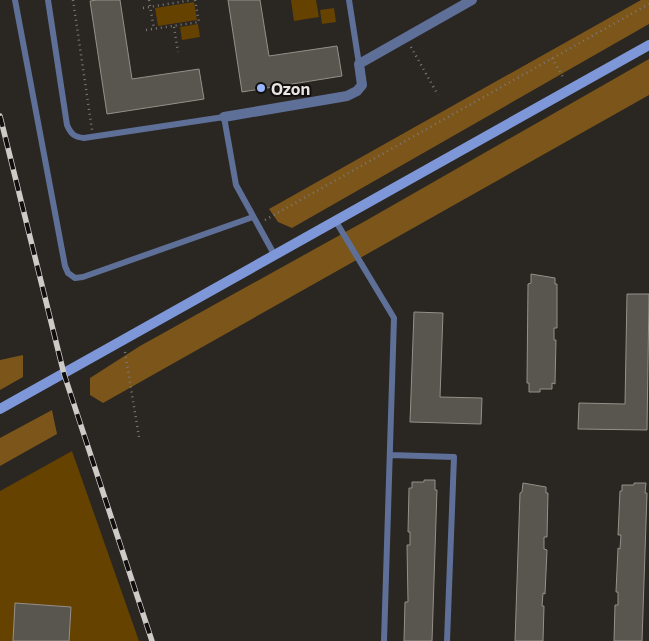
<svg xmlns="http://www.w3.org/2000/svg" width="649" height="641" font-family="'PT Sans',sans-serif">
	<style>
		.green { fill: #654200 }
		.forest { fill: #7b5519 }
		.building { fill: #59554f; stroke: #959089 }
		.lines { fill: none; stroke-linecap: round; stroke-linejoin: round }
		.path { stroke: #7d7975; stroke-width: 2.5; stroke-dasharray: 1 4; stroke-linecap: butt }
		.lane { stroke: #5e6f98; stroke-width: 6 }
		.street { stroke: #5e6f98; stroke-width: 10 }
		.secondary { stroke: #7e97d9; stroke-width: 10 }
		.rail-casing { stroke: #cdcac7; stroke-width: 5.5 }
		.rail { stroke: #110f0d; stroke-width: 4; stroke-dasharray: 11; stroke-linecap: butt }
		.poi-dot { fill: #99b5fd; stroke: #110f0d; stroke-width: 2 }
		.labels { text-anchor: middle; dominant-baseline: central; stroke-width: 4; stroke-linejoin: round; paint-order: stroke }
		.poi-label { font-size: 18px; font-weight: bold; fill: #e8e5e2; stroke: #110f0d; text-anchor: start }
	</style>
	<rect width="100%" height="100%" fill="#2a2621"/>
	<path class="green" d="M291,0h25l3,17 -25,4z
		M194,2l3,18 -39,6 -3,-18z
		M334,8l2,14 -14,2 -2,-14z
		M198,24l2,13 -18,3 -2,-13z
		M72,451l67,190h-139v-150z"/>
	<path class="forest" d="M641,0h8v24l-357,204 -14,-6 -9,-13z
		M649,59v36l-546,308 -13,-8v-17l50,-32 227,-126z
		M23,355v22l-23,13v-30z
		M52,410l5,24 -57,32v-28z"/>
	<path class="building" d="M97,0h23l12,79 67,-10 5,30 -97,15 -17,-113z
		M228,0h32l9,56 68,-10 5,30 -100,16z
		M531,274l24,4v6h2v44h-3v12h2l-1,44 -3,-1v6h-12v3h-11v-9h-2l1,-99 3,-1z
		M627,294h22l-2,136 -69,-1 1,-26 46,1z
		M414,312l29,1 -3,84 42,1 -1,26 -71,-2z
		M424,480h11v10h2l-5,151h-28l1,-39h3l-1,-57h3v-13h-2l1,-44h3v-6h12z
		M523,483l23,4v6h2l-1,44h-3v12l3,1 -2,44 -2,-1 -1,13h2l-1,35h-28l5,-148 2,-1z
		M634,483h12l-1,10h2l-5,148h-28l1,-36h3v-13h-2l2,-44 2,1 1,-14h-3l2,-44h2v-6h12z
		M15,603l56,4 -2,34h-56z"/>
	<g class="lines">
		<path class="path" d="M73,0l19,130
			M149,0l5,29
			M143,8l49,-8
			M174,27l4,25
			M146,30l53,-8 -4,-22
			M411,47l27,48
			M552,58l11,19
			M265,220l384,-216
			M125,352l14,85"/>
		<path class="lane" d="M15,0l50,266 3,7 7,5 8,-1 170,-60
			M48,0l19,125c4,9 7,12 17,13l140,-21 12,68 38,69
			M349,0l10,64
			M335,220l59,98 -10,323
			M390,455l64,2 -7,184"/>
		<path class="street" d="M224,117l123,-21 10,-5 5,-6 -3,-21 113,-64"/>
		<path class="secondary" d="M0,409l649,-364"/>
		<g class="rail-casing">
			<path id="rail" d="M0,116l64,258 88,267"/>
		</g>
		<use href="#rail" class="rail"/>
	</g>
	<circle class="poi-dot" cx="261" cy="88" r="5"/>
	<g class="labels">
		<g class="poi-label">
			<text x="271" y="88">Ozon</text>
		</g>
	</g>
</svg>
